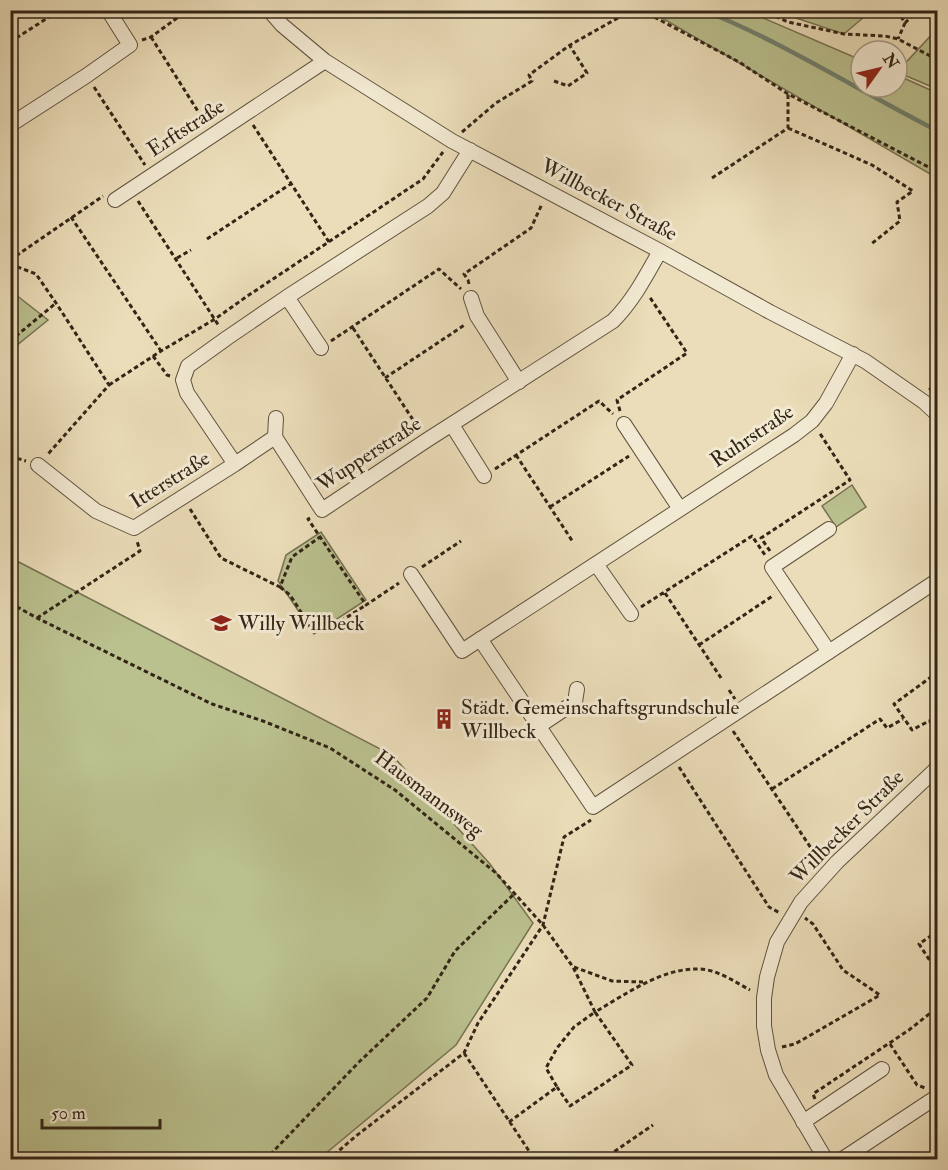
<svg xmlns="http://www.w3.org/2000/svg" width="948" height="1170" font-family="'IM FELL Double Pica',serif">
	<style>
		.green { fill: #bac08e; stroke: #767252; stroke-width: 1.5 }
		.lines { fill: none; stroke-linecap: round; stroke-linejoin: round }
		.stream { stroke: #70806f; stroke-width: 4.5 }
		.street-casing { stroke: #60533f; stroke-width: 16 }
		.path { stroke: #322516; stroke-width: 3; stroke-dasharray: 4.5 3; stroke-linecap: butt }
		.street { stroke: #f2e9d2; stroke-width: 14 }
		.labels { text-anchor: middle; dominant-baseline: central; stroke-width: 6; stroke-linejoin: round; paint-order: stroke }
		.street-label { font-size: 21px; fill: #322516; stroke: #f2e9d2 }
		.poi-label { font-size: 21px; fill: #322516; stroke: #f2e9d2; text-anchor: start }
	</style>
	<rect width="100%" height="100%" fill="#ebddb9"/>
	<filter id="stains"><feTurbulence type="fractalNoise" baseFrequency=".00333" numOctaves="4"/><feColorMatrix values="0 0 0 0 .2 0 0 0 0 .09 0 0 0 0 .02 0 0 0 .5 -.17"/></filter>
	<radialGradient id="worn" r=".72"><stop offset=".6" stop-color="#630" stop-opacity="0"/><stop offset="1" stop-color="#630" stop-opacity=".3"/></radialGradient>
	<path class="green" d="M650,11h97l114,49v27h36v-12l40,18v85z
		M775,11l96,-1v1l-27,23z
		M937,29v60l-40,-17z
		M11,291l37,29 -37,30h-1z
		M852,485l14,22 -30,20 -14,-21z
		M321,532l45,68 -52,34 -36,-53 8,-26z
		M11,558l381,197 98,109 43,59 -77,122 -137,114h-308z"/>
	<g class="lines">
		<path class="stream" d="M703,10c82,33 156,81 235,121"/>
		<g class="street-casing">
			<path id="street" d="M269,10l13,15 43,36 127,80 208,110 110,61 95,49 59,41 14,13
				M10,125l76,-49 44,-31 -22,-35
				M470,150l-27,43 -15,13 -141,91 -60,41 -39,28 -5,14 4,13 48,71 40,-27 47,73 105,-70 186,-119c20,-20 33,-45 47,-70
				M115,200l210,-139
				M287,297l34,51
				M471,298l6,18 42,66
				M624,424l56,85
				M452,425l32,51
				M275,437l1,-19
				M38,465l58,46 38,17 101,-64
				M829,529l-57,38 57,85
				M596,564l35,50
				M411,574l51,77 332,-216 18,-14 14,-18 27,-49
				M480,639l113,168 345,-227
				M539,726l36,-24 2,-13
				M803,1122l79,-53
				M826,1160l-50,-85 -8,-25 -4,-24v-28l3,-21 10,-35 24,-40 36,-40 97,-91 4,-5
				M841,1160l97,-64"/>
		</g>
		<path class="path" d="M641,10l98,52 49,32 150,78
			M762,10l26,12 56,12 41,2 13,3 40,21
			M897,10l8,13 -7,16
			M905,23l13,-13
			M151,37l55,87
			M142,40l9,-3 37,-27
			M10,42l50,-32
			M554,81l14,5 19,-13 -17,-27
			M94,87l51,78
			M253,125l76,117
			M788,128l84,37 41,26 -16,11 3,19 -30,24
			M462,132l34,-29 36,-22 -3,-6 41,-30 62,-35
			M712,178l76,-50v-34
			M138,201l81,125
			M71,217l90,134
			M207,239l85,-56
			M177,258l14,-8
			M10,260l93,-64
			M10,264l26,10 20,29 53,82 -61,69
			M469,284l-1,-4 -4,-6 67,-46 11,-24
			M353,328l66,101
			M10,341l46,-38
			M331,341l108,-72 22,20
			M153,356l14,19 3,1
			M385,378l81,-54
			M109,385l52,-34 54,-32 31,-22 177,-118 20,-27
			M929,390l9,-6
			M620,411l-3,-11 70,-47 -38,-57
			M516,455l57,87
			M10,456l16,5
			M495,469l104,-68 14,13
			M550,507l79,-51
			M190,509l31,49 59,29 12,-30 28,-20
			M310,518l-2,1 58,86 33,-22
			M770,551l-9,-13 89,-58 -31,-48
			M422,567l39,-26
			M280,587l10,8 20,31 20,2 36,-23
			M665,593l56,85
			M10,603l27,15 175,86 51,17 67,27 65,42 101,83 47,52 30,42 22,45c31,-18 67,-44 103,-43 19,0 37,13 52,21
			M641,607l111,-71 13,19
			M37,618l103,-67 -3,-10
			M699,645l75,-50
			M938,672l-44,32 18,26 17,-9 9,6
			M729,690l6,9
			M733,731l82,123 5,5
			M679,767l90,140 11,6
			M772,789l108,-70 7,9 16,-9
			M938,931l-19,13 19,29
			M574,967l38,14 31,1
			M890,1044l27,41 8,3
			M782,1047l13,-3 85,-49 -37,-25 -30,-46 -8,-6
			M464,1053l71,107
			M815,1099l-2,-5 96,-64 29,-23
			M509,1122l48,-35 -11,-19 11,-20 17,-21 21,-15 37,53 -62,41 -13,-19
			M265,1160l94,-98 68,-64 28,-47 60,-58
			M328,1160l28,-24 108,-83 14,-30 65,-98 21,-88 27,-17
			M602,1160l51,-35"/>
		<use href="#street" class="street"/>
	</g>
	<defs>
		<g id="school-bare" transform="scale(1.62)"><path d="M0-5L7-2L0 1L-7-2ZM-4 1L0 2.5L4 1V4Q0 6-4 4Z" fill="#8f2418" stroke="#f2e9d2" stroke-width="2.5" paint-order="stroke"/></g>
		<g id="building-bare" transform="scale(1.62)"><path d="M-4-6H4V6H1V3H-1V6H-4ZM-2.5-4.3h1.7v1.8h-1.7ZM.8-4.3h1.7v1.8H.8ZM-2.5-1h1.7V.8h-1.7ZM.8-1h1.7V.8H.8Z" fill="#8f2418" stroke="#f2e9d2" stroke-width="2.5" paint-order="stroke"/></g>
	</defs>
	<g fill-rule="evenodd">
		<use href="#school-bare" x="221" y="623"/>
		<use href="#building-bare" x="444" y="719"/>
	</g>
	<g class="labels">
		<g class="street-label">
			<text transform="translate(186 128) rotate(-33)">Erftstraße</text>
			<text transform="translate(609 200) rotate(28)">Willbecker Straße</text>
			<text transform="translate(752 436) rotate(-34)">Ruhrstraße</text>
			<text transform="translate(369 454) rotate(-33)">Wupperstraße</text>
			<text transform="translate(170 480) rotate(-32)">Itterstraße</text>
			<text transform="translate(429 794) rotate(37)">Hausmannsweg</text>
			<text transform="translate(847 827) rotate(-45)">Willbecker Straße</text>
		</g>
		<g class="poi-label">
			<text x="238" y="623">Willy Willbeck</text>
			<text x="461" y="707">Städt. Gemeinschaftsgrundschule<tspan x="461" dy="24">Willbeck</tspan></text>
		</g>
	</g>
	<rect width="948" height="1170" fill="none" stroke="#ebddb9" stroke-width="36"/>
	<rect x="12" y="12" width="924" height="1146" fill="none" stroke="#322516" stroke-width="3"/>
	<rect x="18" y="18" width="912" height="1134" fill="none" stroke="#322516" stroke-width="1.5"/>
	<g transform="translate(879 69) rotate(56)"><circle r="28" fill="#f2e9d2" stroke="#a59b87" stroke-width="1.5"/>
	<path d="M0-4.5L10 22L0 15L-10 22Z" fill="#8f2418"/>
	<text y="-9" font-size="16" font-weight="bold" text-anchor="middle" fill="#322516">N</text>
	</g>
	<path d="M42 1119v9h118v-9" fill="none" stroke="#322516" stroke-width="3"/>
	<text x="51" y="1119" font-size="18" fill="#322516" stroke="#f2e9d2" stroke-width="4.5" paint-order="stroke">50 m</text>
	<rect width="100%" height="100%" filter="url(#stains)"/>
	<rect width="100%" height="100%" fill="url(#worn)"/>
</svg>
